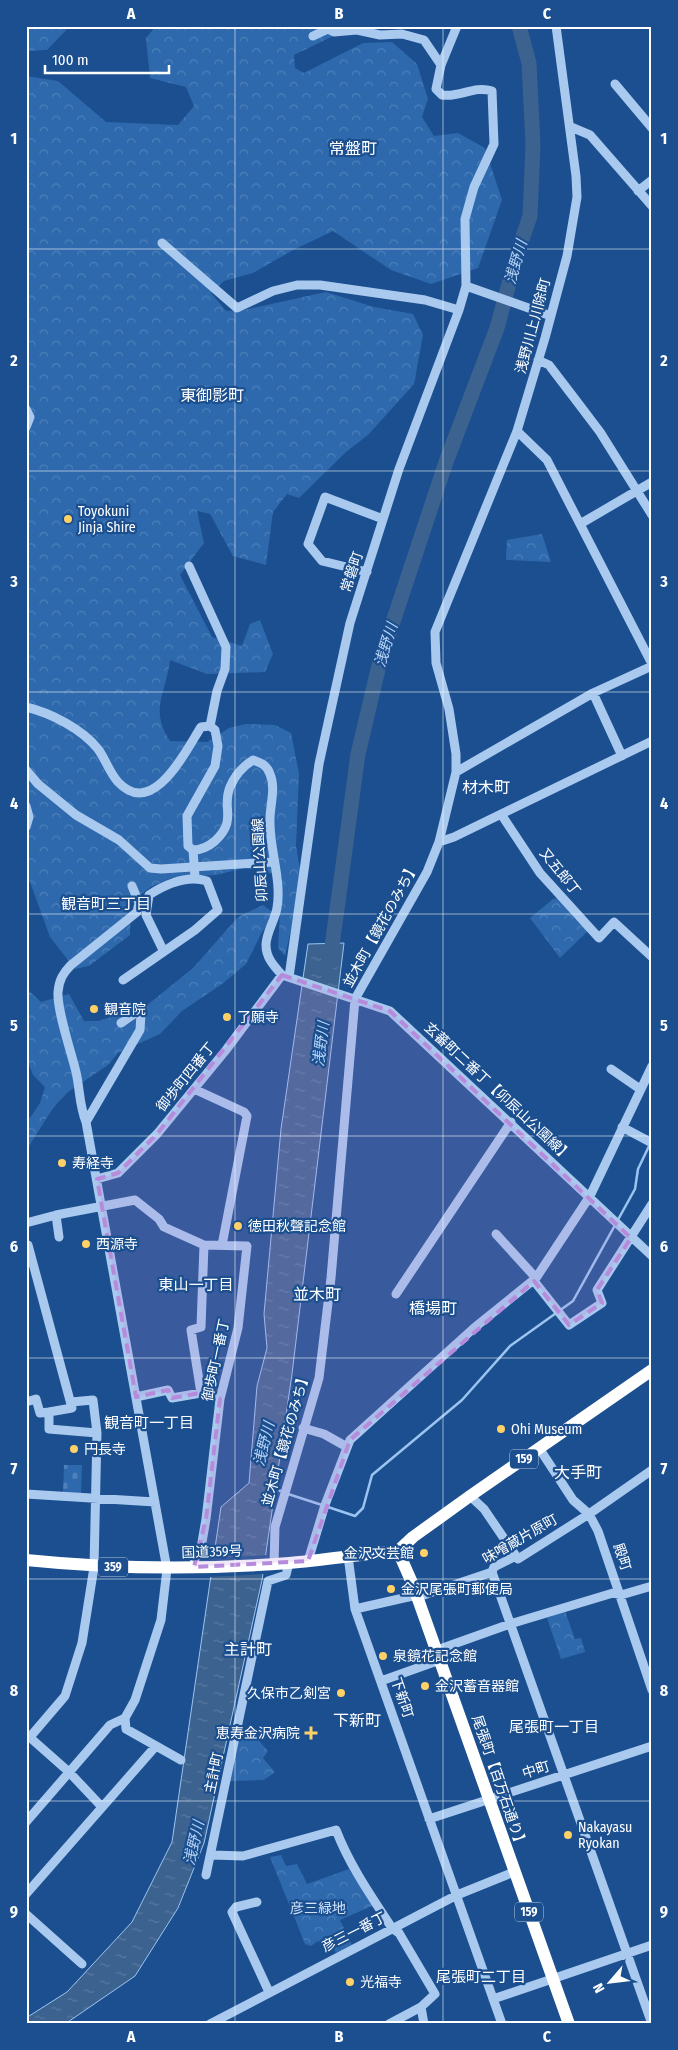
<svg xmlns="http://www.w3.org/2000/svg" width="678" height="2050" font-family="'Fira Sans Condensed','Noto Sans JP',sans-serif">
	<style>
		.forest { fill: url(#forest-crowns) }
		.cemetery { fill: url(#cemetery-stones) }
		.water { fill: url(#water-ripples); stroke: #9cc4f0 }
		.pier { fill: #1b4f8f }
		.lines { fill: none; stroke-linecap: round; stroke-linejoin: round }
		.stream { stroke: #9cc4f0; stroke-width: 2.5 }
		.river { stroke: #3c6290; stroke-width: 15 }
		.minor { stroke: #a9c9ee; stroke-width: 9 }
		.highway { stroke: #fff; stroke-width: 12 }
		.minor-bridge { stroke: #a9c9ee; stroke-width: 9 }
		.marked { fill: #b68bdc; fill-opacity: 0.2; stroke: #b68bdc; stroke-width: 4; stroke-dasharray: 10 6; stroke-linejoin: round }
		.grid { fill: none; stroke: #fff; stroke-width: 1; stroke-opacity: 0.55 }
		.poi-dot { fill: #ffd166; stroke: #1b4f8f; stroke-width: 2 }
		.labels { text-anchor: middle; dominant-baseline: central; stroke-width: 4.5; stroke-linejoin: round; paint-order: stroke }
		.shield { fill: #1b4f8f; stroke: #bbcadd; stroke-width: 1 }
		.shield-label { font-size: 12px; font-weight: bold; fill: #fff }
		.street-label { font-size: 14px; fill: #fff; stroke: #1b4f8f }
		.poi-label { font-size: 14px; fill: #fff; stroke: #1b4f8f; text-anchor: start }
		.park-label { font-size: 14px; fill: #cfe3fa; stroke: #1b4f8f }
		.water-label { font-size: 15px; font-style: italic; fill: #b5d3f5; stroke: #1b4f8f }
		.neighbourhood-label { font-size: 15px; fill: #fff; stroke: #1b4f8f }
		.quarter-label { font-size: 16px; fill: #fff; stroke: #1b4f8f }
		.neatline { fill: none; stroke: #fff; stroke-width: 2 }
		.grid-label { font-size: 16px; text-anchor: middle; font-weight: bold; fill: #fff }
	</style>
	<defs>
		<pattern id="forest-crowns" width="20" height="18" patternUnits="userSpaceOnUse" patternTransform="scale(1.25)"><rect width="20" height="18" fill="#2e69ad"/><path d="M2 6a3 3 0 1 1 6 0M12 15a3 3 0 1 1 6 0" fill="none" stroke="#4d80b9"/></pattern>
		<pattern id="cemetery-stones" width="16" height="16" patternUnits="userSpaceOnUse" patternTransform="scale(1.25)"><rect width="16" height="16" fill="#2e69ad"/><path d="M2 7V4a2 2 0 0 1 4 0v3zM10 15v-3a2 2 0 0 1 4 0v3z" fill="#4d80b9"/></pattern>
		<pattern id="water-ripples" width="26" height="14" patternUnits="userSpaceOnUse" patternTransform="scale(1.25)"><rect width="26" height="14" fill="#3c6290"/><path d="M2 4q2-2 4 0t4 0M15 11q2-2 4 0t4 0" fill="none" stroke="#597aa1"/></pattern>
	</defs>
	<rect width="100%" height="100%" fill="#1b4f8f"/>
	<path class="forest" d="M26,26h44l-23,24 -21,1z
		M156,26h198l-60,29 1,13 9,5 59,-30 29,-1 25,22 11,35 -6,18 12,19 24,-3 27,15 17,52 -24,68 -47,16 -40,-14 -58,-39 -40,19 -40,23 -29,8 -13,12 15,18 18,-1 82,-18 48,15 39,7 10,21 -9,49 -46,51 -22,17 -47,46 -12,-4 -14,18 -7,53 -33,-9 -23,-42 -13,-3 7,32 -24,32 32,62 30,9 8,-22 10,-4 13,34 -8,18 -58,2 -37,-14c-4,34 -21,49 0,81l37,1 22,-14 17,-4 29,1 16,8 8,41 -3,72 6,35 -17,75 -7,-8 4,-72 -38,-8 -28,7 -45,3 -20,9 -20,14 -1,34 -41,31 -14,3 -25,-32 -24,-66v-795l32,5 48,41 72,3 16,-19 -8,-19 -36,-9 -4,-40z
		M542,534l9,28 -45,-2 1,-20z
		M558,898l30,33 -28,27 -30,-40 23,-19z
		M263,905l12,9 -14,20 -15,30 -24,20 -40,27 -22,23 -42,19 -10,12 -40,27 -15,16 -24,38h-3v-33l4,5 10,-15 5,-16 -12,-12 -7,-18v-69l15,14 28,-8 15,27h14l48,-15 47,-38 45,-51z
		M565,1611l10,28 6,-1 4,14 -24,7 -14,-41z
		M252,1733l16,18 -5,7 12,14 -11,8 -35,1 9,-43 11,1z
		M281,1855l5,11 11,-2 10,20 42,-15 23,37 -32,14 12,25 -16,8 -7,-13 -8,5 -3,-4 -7,5 -6,-2 -35,-87z"/>
	<path class="cemetery" d="M64,1465h18l-1,28h-18z"/>
	<path class="water" d="M344,943l-52,431 -30,206 -58,263 -26,65 -43,68 -70,48h-39v-6l41,-26 65,-70 40,-80 49,-335 28,-24 8,-97 10,-38 -3,-34 17,-185 27,-185z"/>
	<path class="pier" d="M268,1555l-3,19 -56,3 2,-19z"/>
	<g class="lines">
		<path class="stream" d="M274,1482l6,9
			M288,1494l34,11
			M328,1507l27,9 8,-8 9,-33 90,-75 48,-54 63,-45 62,-112 3,-20 12,-25"/>
		<path class="river" d="M330,961l28,-207 22,-93 66,-199 51,-134 20,-74 13,-38 3,-71 -4,-82 -10,-37"/>
		<path class="minor" d="M441,65l16,-39
			M615,84l37,44
			M571,127l19,8 62,71
			M638,191l14,-11
			M162,243l75,65 36,-17 24,-6h23l105,15 34,10
			M466,286l85,30
			M538,360l11,5 26,34 25,33 52,83
			M26,409l4,8 -4,10
			M517,431l30,29 105,204
			M580,524l72,-42
			M189,566l37,81 -1,22 -8,22 -7,35
			M367,572l-45,-11 -14,-17 17,-47 58,22
			M593,693l29,63
			M26,707c25,6 56,22 72,42 8,11 11,23 20,33 35,37 67,-30 83,-55l9,-1 5,4 3,16 -3,20 -28,50 1,30 5,4c9,0 15,-3 22,-9 23,-22 6,-32 15,-54 5,-12 12,-20 23,-27 8,3 14,5 17,14 6,14 0,31 0,45 -1,30 12,60 7,89 -2,12 -11,25 -11,37 0,13 8,21 16,30l108,36 262,245
			M26,770l12,14 38,31 43,25 31,28 11,1 112,-7
			M456,772l137,-79 59,-27
			M26,806l3,11 -3,10
			M501,814l39,59 59,65 15,-16 38,35
			M439,842l15,-5 198,-96
			M289,977l30,-213 31,-141 49,-154 60,-159 7,-24 -1,-67 9,-32 20,-43 -2,-53c-18,-6 -32,7 -50,4l-6,-6 5,-24 -17,-25 -22,-6 -22,1 -23,-5 -23,2 -6,-3 -15,7
			M123,980l72,-50 23,-20 -11,-29c-20,-6 -41,3 -58,14l-3,20 17,35
			M611,1069l29,20
			M194,1089l50,23 3,4 -25,129
			M86,1122l54,-92 1,-16 -3,-3 -17,12
			M622,1127l30,16
			M97,1179l21,-6 39,-39 69,-84 56,-75
			M56,1215l3,22
			M26,1223l30,-8 79,-15 24,19 5,8 40,18 43,1 -9,82 -18,71 -14,120 -5,29 -6,10 -1,9
			M496,1234l40,44
			M28,1245l44,163 -23,4
			M534,1281l35,44 33,-22 -5,-13 55,-86
			M396,1294l115,-172
			M201,1393l-10,-63 10,-3 3,-82
			M136,1397l32,-7 4,8 29,-5 19,6
			M26,1402l10,-3 4,14 9,-1v17l48,4
			M303,1428l21,6 23,13
			M539,1448l34,52 16,14 9,17 54,159
			M26,1494l129,8
			M470,1496l14,13 32,47
			M348,1556l7,53 147,415
			M308,1561l17,-56 25,-65 124,-112 62,-50 54,-82 62,-130
			M274,1564l1,-37 44,-149 12,-100 24,-279 72,-127 12,-30 17,-70v-18l-7,-45 -13,-46 -1,-31 82,-201 28,-93 22,-82 10,-59 -1,-21 -20,-150
			M492,1572l160,452
			M418,1597l74,-25 2,-5 22,-11 2,3 71,-45 63,-44
			M355,1609l62,-14
			M437,1650l73,-26 103,-31 8,2 31,-9
			M381,1681l59,-21
			M125,1718l10,-18 26,-80 6,-51 -81,-447c-7,-17 -6,-33 -10,-50 -5,-21 -19,-61 -18,-80 1,-12 5,-19 13,-27l66,-53 2,-9 -7,-17
			M125,1718l1,11 55,31
			M26,1734l43,38 33,35
			M30,1737l35,-41 17,-53 12,-76 3,-134 -4,-33 -22,2
			M429,1819l223,-73
			M26,1822l84,-97 15,-7
			M212,1855l31,1 93,-26c14,36 35,66 56,98l7,5 36,61 -14,13 -32,17
			M206,1875l62,-294 18,-6 3,-12
			M26,1894l129,-147
			M257,1902l-21,5 -4,5 37,80
			M26,1914l56,50
			M493,1999l159,-54
			M421,2007l3,17
			M210,2024l247,-129 57,-23"/>
		<path class="highway" d="M398,1551l15,34 156,439
			M398,1551l15,-14 57,-41 182,-126
			M26,1560c88,9 175,10 263,3 36,-3 73,-9 109,-12"/>
		<path class="minor-bridge" d="M193,850l2,27"/>
	</g>
	<path class="marked" d="M282,975l108,36 241,227 -34,52 5,13 -33,22 -35,-44 -184,159 -42,121 -114,6 12,-48 14,-120 -19,-6 -29,5 -4,-8 -32,7 -39,-218 21,-6 39,-39z"/>
	<path class="grid" d="M235,26v1998M443,26v1998M26,249h626M26,471h626M26,692h626M26,914h626M26,1136h626M26,1358h626M26,1579h626M26,1801h626"/>
	<g class="poi-dot">
		<circle cx="68" cy="519" r="5"/>
		<circle cx="94" cy="1009" r="5"/>
		<circle cx="227" cy="1017" r="5"/>
		<circle cx="62" cy="1163" r="5"/>
		<circle cx="238" cy="1226" r="5"/>
		<circle cx="86" cy="1244" r="5"/>
		<circle cx="501" cy="1429" r="5"/>
		<circle cx="74" cy="1449" r="5"/>
		<circle cx="424" cy="1553" r="5"/>
		<circle cx="391" cy="1589" r="5"/>
		<circle cx="383" cy="1656" r="5"/>
		<circle cx="425" cy="1686" r="5"/>
		<circle cx="341" cy="1693" r="5"/>
		<path d="M308.5 1725.5h5v5h5v5h-5v5h-5v-5h-5v-5h5z"/>
		<circle cx="568" cy="1835" r="5"/>
		<circle cx="350" cy="1982" r="5"/>
	</g>
	<g class="labels">
		<g class="shield">
			<rect x="510" y="1449.5" width="28" height="19" rx="4"/>
			<rect x="98" y="1557.5" width="30" height="19" rx="4"/>
			<rect x="515" y="1902.5" width="28" height="19" rx="4"/>
		</g>
		<g class="shield-label">
			<text x="524" y="1459">159</text>
			<text x="113" y="1567">359</text>
			<text x="529" y="1912">159</text>
		</g>
		<g class="street-label">
			<text transform="translate(533 326) rotate(-75)">浅野川上川除町</text>
			<text transform="translate(352 572) rotate(-72)">常磐町</text>
			<text transform="translate(260 860) rotate(-93)">卯辰山公園線</text>
			<text transform="translate(560 872) rotate(51)">又五郎丁</text>
			<text transform="translate(381 925) rotate(-61)">並木町【鏡花のみち】</text>
			<text transform="translate(186 1077) rotate(-51)">御歩町四番丁</text>
			<text transform="translate(498 1092) rotate(43)">玄蕃町二番丁【卯辰山公園線】</text>
			<text transform="translate(216 1360) rotate(-78)">御歩町一番丁</text>
			<text transform="translate(286 1439) rotate(-74)">並木町【鏡花のみち】</text>
			<text transform="translate(520 1539) rotate(-30)">味噌蔵片原町</text>
			<text transform="translate(212 1552) rotate(-2)">国道359号</text>
			<text transform="translate(622 1557) rotate(71)">殿町</text>
			<text transform="translate(402 1698) rotate(71)">下新町</text>
			<text transform="translate(536 1770) rotate(-18)">中町</text>
			<text transform="translate(214 1773) rotate(-78)">主計町</text>
			<text transform="translate(499 1782) rotate(71)">尾張町【百万石通り】</text>
			<text transform="translate(354 1932) rotate(-27)">彦三一番丁</text>
		</g>
		<g class="poi-label">
			<text x="78" y="511">Toyokuni<tspan x="78" dy="16">Jinja Shire</tspan></text>
			<text x="104" y="1009">観音院</text>
			<text x="237" y="1017">了願寺</text>
			<text x="72" y="1163">寿経寺</text>
			<text x="248" y="1226">徳田秋聲記念館</text>
			<text x="96" y="1244">西源寺</text>
			<text x="511" y="1429">Ohi Museum</text>
			<text x="84" y="1449">円長寺</text>
			<text x="414" y="1553" text-anchor="end">金沢文芸館</text>
			<text x="401" y="1589">金沢尾張町郵便局</text>
			<text x="393" y="1656">泉鏡花記念館</text>
			<text x="435" y="1686">金沢蓄音器館</text>
			<text x="331" y="1693" text-anchor="end">久保市乙剣宮</text>
			<text x="300" y="1733" text-anchor="end">恵寿金沢病院</text>
			<text x="578" y="1827">Nakayasu<tspan x="578" dy="16">Ryokan</tspan></text>
			<text x="360" y="1982">光福寺</text>
		</g>
		<g class="park-label">
			<text x="318" y="1908">彦三緑地</text>
		</g>
		<g class="water-label">
			<text transform="translate(516 262) rotate(-74)">浅野川</text>
			<text transform="translate(386 645) rotate(-73)">浅野川</text>
			<text transform="translate(321 1044) rotate(-83)">浅野川</text>
			<text transform="translate(264 1444) rotate(-76)">浅野川</text>
			<text transform="translate(194 1843) rotate(-77)">浅野川</text>
		</g>
		<g class="neighbourhood-label">
			<text x="106" y="904">観音町三丁目</text>
			<text x="196" y="1285">東山一丁目</text>
			<text x="149" y="1423">観音町一丁目</text>
			<text x="554" y="1727">尾張町一丁目</text>
			<text x="481" y="1977">尾張町二丁目</text>
		</g>
		<g class="quarter-label">
			<text x="353" y="148">常盤町</text>
			<text x="212" y="395">東御影町</text>
			<text x="486" y="787">材木町</text>
			<text x="317" y="1294">並木町</text>
			<text x="433" y="1308">橋場町</text>
			<text x="578" y="1472">大手町</text>
			<text x="248" y="1649">主計町</text>
			<text x="357" y="1720">下新町</text>
		</g>
	</g>
	<rect width="678" height="2050" fill="none" stroke="#1b4f8f" stroke-width="55"/>
	<g transform="translate(610 1982) rotate(242)" stroke="#1b4f8f" stroke-width="4" paint-order="stroke">
	<path d="M0-4L9 19L0 12L-9 19Z" fill="#ffffff"/>
	<text y="-8" font-size="14" font-weight="bold" text-anchor="middle" fill="#ffffff">N</text>
	</g>
	<path d="M45 65v8h124v-8" fill="none" stroke="#ffffff" stroke-width="2.5"/>
	<text x="52" y="65" font-size="15" fill="#ffffff" stroke="#1b4f8f" stroke-width="4" paint-order="stroke">100 m</text>
	<rect x="28" y="28" width="622" height="1994" class="neatline"/>
	<g class="grid-label">
		<text x="131" y="19">A</text>
		<text x="339" y="19">B</text>
		<text x="547" y="19">C</text>
		<text x="14" y="144">1</text>
		<text x="664" y="144">1</text>
		<text x="14" y="366">2</text>
		<text x="664" y="366">2</text>
		<text x="14" y="587">3</text>
		<text x="664" y="587">3</text>
		<text x="14" y="809">4</text>
		<text x="664" y="809">4</text>
		<text x="14" y="1031">5</text>
		<text x="664" y="1031">5</text>
		<text x="14" y="1252">6</text>
		<text x="664" y="1252">6</text>
		<text x="14" y="1474">7</text>
		<text x="664" y="1474">7</text>
		<text x="14" y="1696">8</text>
		<text x="664" y="1696">8</text>
		<text x="14" y="1917">9</text>
		<text x="664" y="1917">9</text>
		<text x="131" y="2042">A</text>
		<text x="339" y="2042">B</text>
		<text x="547" y="2042">C</text>
	</g>
</svg>
